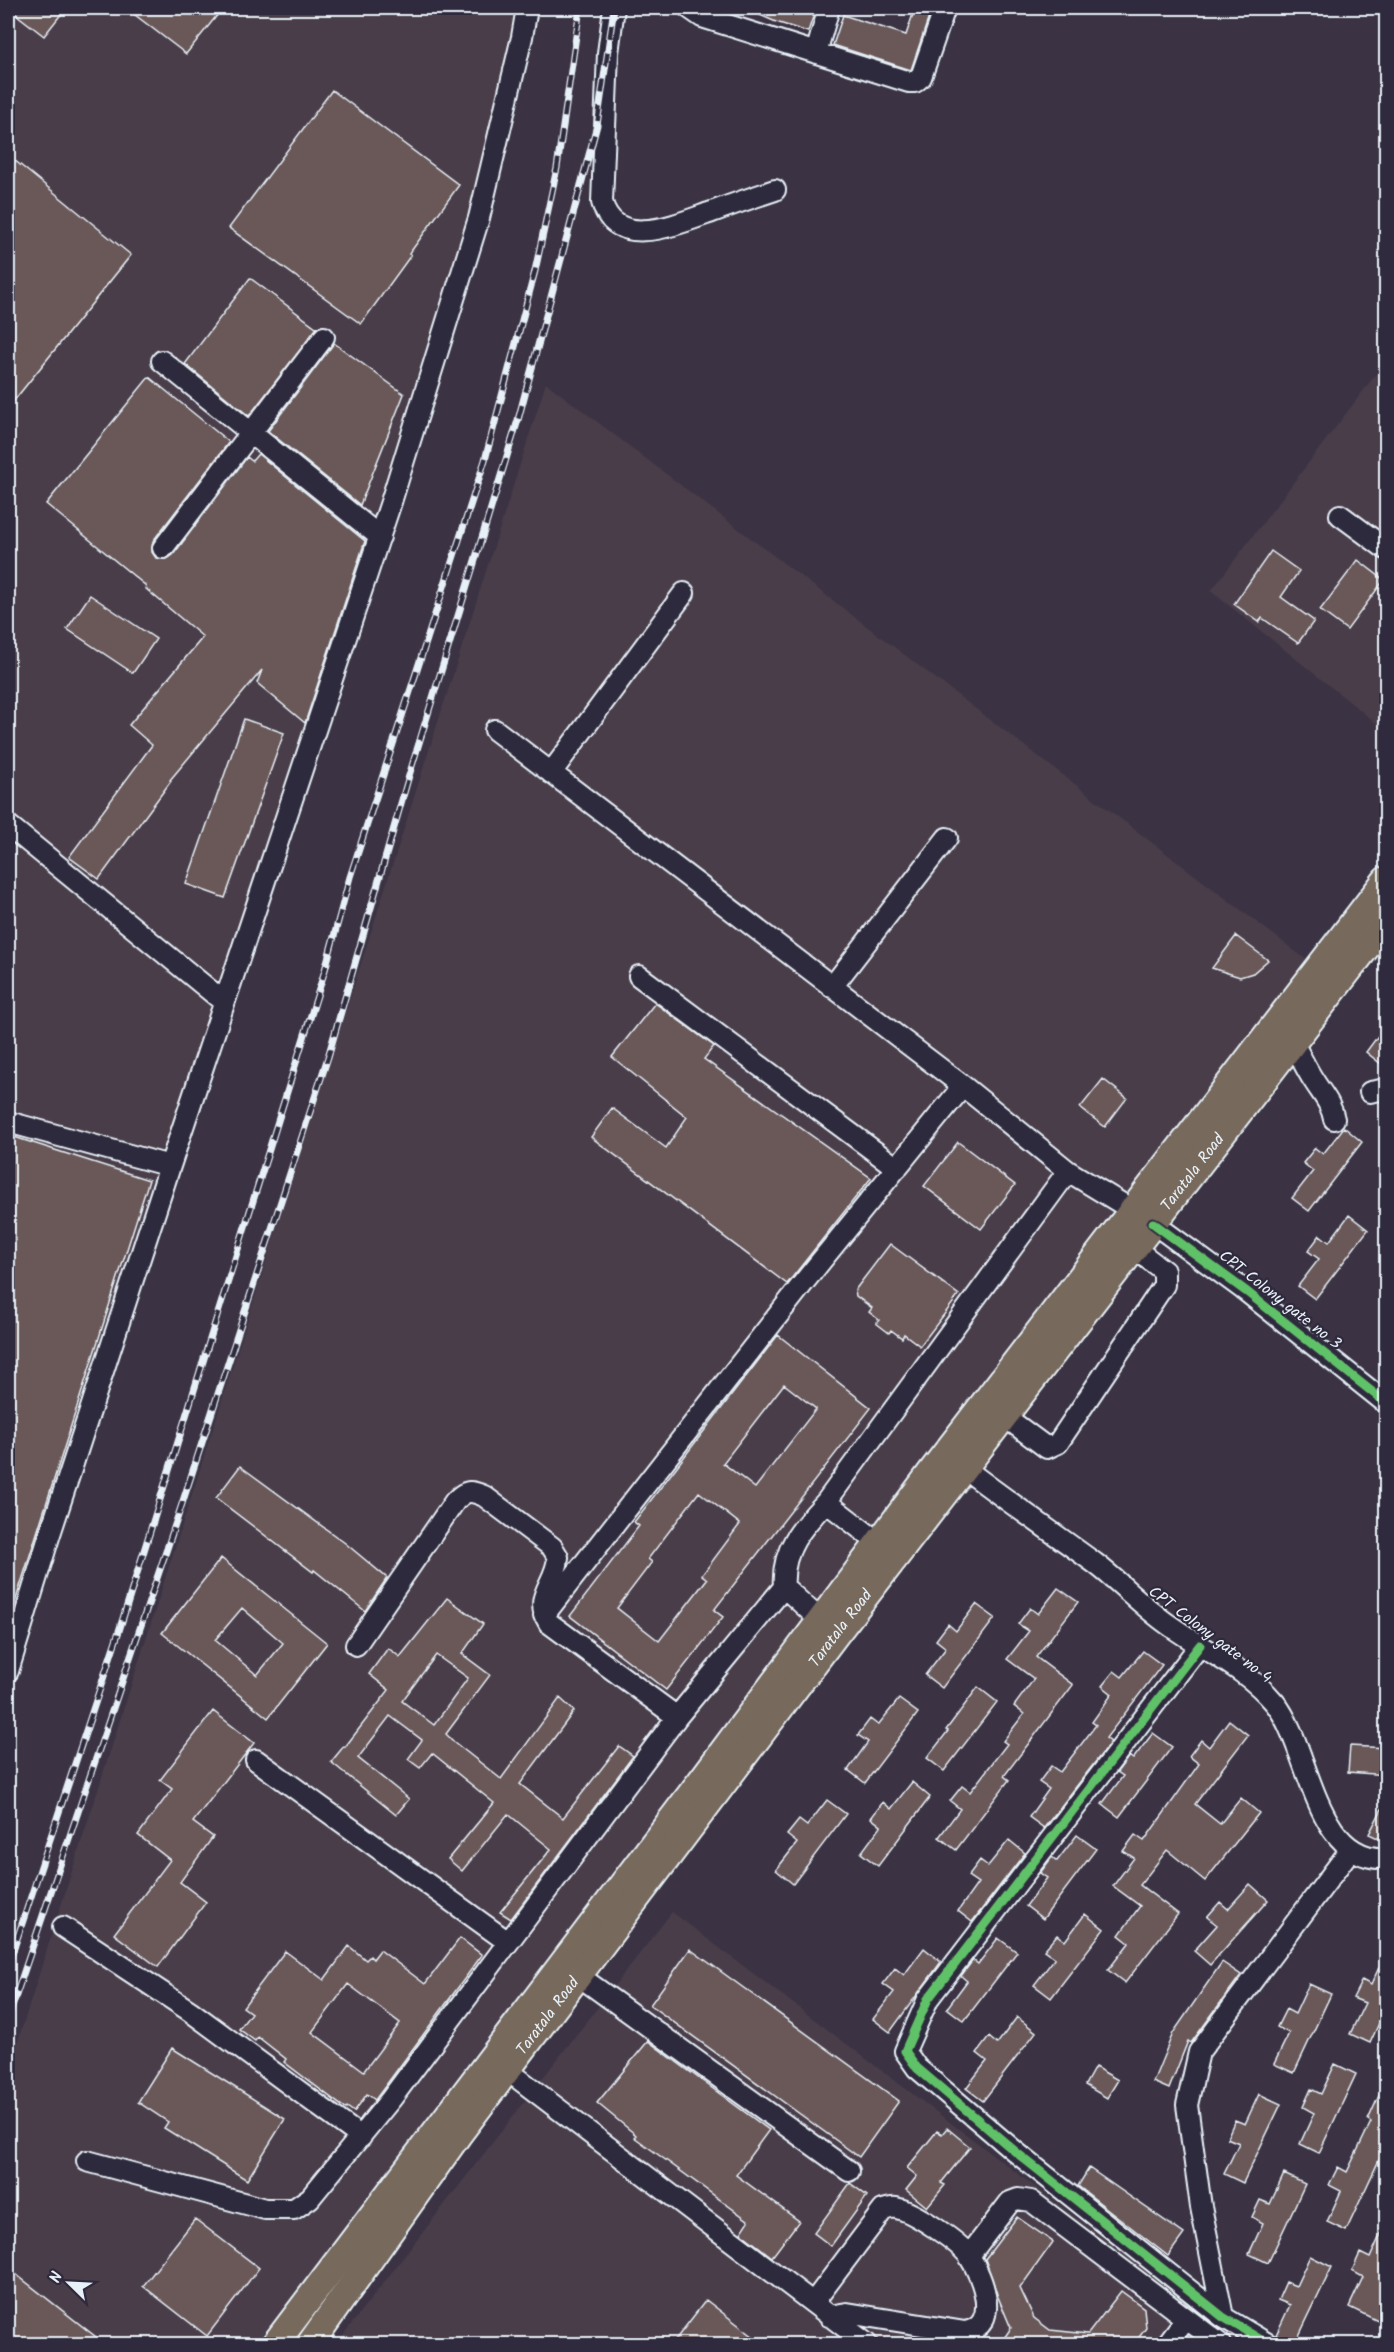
<svg xmlns="http://www.w3.org/2000/svg" width="1394" height="2352" font-family="Kalam,sans-serif">
	<style>
		.built { fill: #493e4a }
		.building { fill: #6b5959; stroke: #e8f1f8; stroke-width: 1.5; fill-rule: evenodd }
		.lines { fill: none; stroke-linecap: round; stroke-linejoin: round }
		.minor-casing { stroke: #e8f1f8; stroke-width: 24 }
		.major-casing { stroke: #e8f1f8; stroke-width: 30 }
		.minor { stroke: #2f2a3d; stroke-width: 20 }
		.major { stroke: #77695c; stroke-width: 26 }
		.rail-casing { stroke: #e8f1f8; stroke-width: 7 }
		.rail { stroke: #2f2a3d; stroke-width: 4.5; stroke-dasharray: 14; stroke-linecap: butt }
		.cycleway-casing { stroke: #2f2a3d; stroke-width: 13 }
		.cycleway { stroke: #61c268; stroke-width: 9 }
		.labels { text-anchor: middle; dominant-baseline: central; stroke-width: 4.5; stroke-linejoin: round; paint-order: stroke }
		.street-label { font-size: 16px; fill: #e8f1f8; stroke: #2f2a3d }
	</style>
	<rect width="100%" height="100%" fill="#3b3343"/>
	<filter id="ink" filterUnits="userSpaceOnUse"><feTurbulence type="fractalNoise" baseFrequency=".0167" numOctaves="2"/><feDisplacementMap in="SourceGraphic" scale="12" xChannelSelector="R" yChannelSelector="G"/><feConvolveMatrix kernelMatrix="1 2 1 2 8 2 1 2 1" color-interpolation-filters="sRGB"/></filter>
	<g filter="url(#ink)">
		<path class="built" d="M8,8h511l-73,300 -232,689 -206,657z
			M1386,361v370l-175,-140z
			M546,383l762,578 -1042,1383h-258v-272z
			M672,1912l571,432h-907z"/>
		<path class="building" d="M8,8h58l-22,28z
			M126,8h97l-37,46z
			M744,8h72l-8,24 -32,-10z
			M915,8h17l-21,62 -78,-25 10,-30 63,20z
			M332,90l127,95 -50,69 2,1 -50,69 -132,-96z
			M8,155l123,100 -123,153z
			M250,278l67,50 -68,88 -64,-52z
			M334,343l70,51 -44,111 -92,-74z
			M149,377l80,65 -76,99 -1,11 4,6 11,1 6,-4 74,-98 5,4 6,-7 107,87 -60,182 -48,-40 5,-13 -92,110 1,1 -72,98 -30,-22 83,-112 -23,-20 74,-88 -58,-49 1,-2 -100,-82z
			M1271,551l28,20 -18,26 33,24 -16,22 -36,-25 -3,4 -25,-18z
			M1358,560l26,20 -37,50 -27,-20z
			M90,595l66,44 -23,34 -66,-44z
			M244,719l40,14 -59,165 -39,-14z
			M1236,936l32,24 -15,13 -13,4 -28,-9z
			M655,1003l59,43 -10,13 167,119 -84,106 -196,-147 21,-29 54,40 21,-31 -75,-60z
			M1386,1025v43l-20,-16z
			M1103,1079l24,19 -22,29 -25,-19z
			M1344,1127l18,15 -53,69 -17,-13 21,-27 -10,-8 12,-15 8,6z
			M8,1135l141,45 -138,435 -3,-1z
			M958,1142l57,43 -34,44 -57,-43z
			M1349,1215l19,15 -53,69 -17,-13 21,-27 -11,-8 12,-16 9,7z
			M890,1244l69,51 -39,51 -16,-12 -2,4 -11,-8 -2,3 -13,-10 3,-3 -10,-8 3,-4 -16,-12 -1,-6z
			M778,1335l93,73 -157,202 9,7 -57,73 -96,-74 69,-90 -5,-4zM784,1384l32,25 -61,79 -32,-25zM699,1492l41,32 -38,51 5,4 -48,62 -42,-33 35,-46 -4,-3z
			M240,1466l105,77 42,35 -22,33 -51,-41 -1,2 -97,-74z
			M221,1558l106,85 -59,75 -106,-85zM242,1608l41,35 -26,32 -42,-35z
			M1058,1588l20,14 -42,55 37,28 -69,91 5,4 -53,70 -17,-13 21,-28 -10,-8 12,-15 8,6 37,-48 -4,-3 21,-27 -10,-8 20,-27 -27,-20 22,-28 -11,-7 12,-16 8,6z
			M447,1598l36,26 -21,30 28,21 -44,59 8,8 47,37 59,-81 14,13 -54,73 43,34 56,-72 14,10 -122,163 -11,-7 51,-63 -43,-35 -46,57 -14,-12 46,-56 -62,-50 -12,15 -12,-9 14,-19 -32,-24 -32,42 51,41 -13,16 -65,-53 13,-16 1,1 44,-57 -20,-16 19,-26 12,9zM436,1655l32,23 -34,47 -32,-24z
			M976,1604l19,14 -53,70 -17,-13 21,-27 -10,-8 12,-16 8,7z
			M1143,1651l19,14 -56,73 5,4 -67,86 -15,-11 20,-28 -10,-7 12,-16 9,6 36,-47 -4,-3 20,-28 -10,-8 12,-15 8,6z
			M978,1687l19,15 -53,69 -17,-13 21,-27 -2,-1z
			M899,1699l19,14 -53,70 -17,-13 20,-28 -10,-7 12,-16 8,6z
			M213,1711l41,32 -61,79 20,15 -33,45 26,20 -48,65 -44,-33 56,-74 -32,-25 34,-46 -12,-9z
			M1229,1720l19,15 -53,69 25,20 21,-26 18,15 -54,68 -38,-31 -27,35 38,29 -53,69 -17,-13 21,-27 -10,-8 21,-29 -27,-20 21,-28 -11,-7 12,-16 9,6 55,-77 -10,-8 12,-16 8,7z
			M1153,1733l19,14 -53,70 -17,-13 21,-28 -6,-4 12,-16 4,3z
			M1350,1746l36,2v27l-38,-3z
			M912,1782l18,15 -52,69 -17,-13 20,-27 -10,-8 12,-16 8,7z
			M827,1800l19,14 -53,70 -17,-14 21,-27 -10,-8 12,-15 8,6z
			M1386,1801v31l-4,8 -13,-6z
			M1077,1835l19,14 -53,70 -17,-13 21,-28 -7,-5 12,-16 5,4z
			M1009,1840l16,13 -53,69 -14,-11 20,-28 -10,-7 12,-16 8,6z
			M1250,1884l18,16 -58,65 -16,-14 23,-26 -10,-8 13,-15 8,7z
			M1085,1914l19,15 -53,69 -17,-13 21,-27 -11,-8 13,-15 8,6z
			M460,1938l22,17 -107,145 -8,-6 -13,18 -7,-5 -1,2 -62,-47 2,-3 -28,-22 -3,4 -16,-12 12,-16 -8,-6 42,-56 39,29 25,-34 17,14 4,-4 3,3 7,-9 45,34zM348,1984l52,39 -36,48 -52,-39z
			M998,1938l19,14 -53,69 -17,-13 20,-27 -6,-5 12,-16 5,4z
			M924,1948l17,14 -51,70 -17,-13 21,-27 -11,-8 12,-16 9,7z
			M690,1949l209,152 -40,56 -209,-152z
			M1386,1952v56l-16,35 -20,-9 15,-31 -12,-5 9,-18 9,5z
			M1222,1962l19,13 -50,68 -3,-2 -19,48 -16,-7 20,-49z
			M1309,1984l22,10 -37,79 -20,-9 15,-31 -12,-6 9,-18 9,5z
			M1017,2017l19,15 -53,69 -17,-13 21,-27 -10,-8 12,-16 8,7z
			M648,2041l121,89 -33,45 63,46 -27,36 -31,-24 8,-12 -115,-84 2,-2 -39,-32z
			M172,2048l113,71 -38,61 -83,-52 4,-6 -30,-20z
			M1335,2064l21,10 -37,79 -19,-9 14,-31 -11,-6 8,-18 10,5z
			M1095,2067l23,13 -11,18 -22,-13z
			M1386,2080v65l-40,86 -19,-9 14,-31 -12,-6 9,-18 9,5 24,-50 -3,-2z
			M1259,2094l22,10 -38,79 -19,-9 15,-31 -12,-5 8,-18 10,4z
			M947,2128l23,19 -29,36 4,2 -18,22 -21,-17 11,-14 -10,-8 30,-37 5,3z
			M1089,2168l95,66 -16,22 -90,-70z
			M1284,2174l21,10 -37,79 -19,-9 14,-31 -11,-6 8,-17 10,4z
			M850,2183l17,13 -36,50 -17,-13z
			M1017,2217l36,25 -33,46 14,30 16,12 38,4 33,-43 23,17 2,20 -12,16h-134l11,-16 -13,-31 -13,-38z
			M195,2219l64,49 -52,68 -64,-50z
			M1386,2222v103l-37,-18 14,-30 -11,-6 8,-18 10,5z
			M1310,2256l22,11 -37,77h-3l-16,-9 14,-30 -12,-5 8,-18 10,4z
			M8,2268l97,76h-97z
			M706,2300l57,44h-91z"/>
		<g class="lines">
			<g class="minor-casing">
				<path id="minor" d="M614,8l-6,45 -6,149c14,50 77,21 110,10 21,-8 42,-15 63,-22
					M689,8l13,9 207,65h6l6,-5 24,-69
					M816,53l13,-45
					M162,361l218,176
					M1340,515l46,34
					M163,548l161,-211
					M495,730l468,356 105,85 64,39
					M551,773l133,-180
					M8,825l216,177
					M639,976l258,192
					M832,987l115,-149
					M1293,1043c7,12 13,26 21,38 8,13 17,22 20,38
					M1370,1092l16,-3
					M8,1122l162,44
					M1153,1223l94,69 139,111
					M1004,1416l43,32 11,-5 106,-158v-14l-30,-23
					M964,1468c43,33 88,64 132,96 25,19 47,43 73,61 35,25 78,44 106,78 35,43 39,160 111,155
					M826,1502l62,48
					M784,1587l47,43
					M544,1615l260,-333 159,-196
					M356,1645l99,-144c11,-11 15,-11 29,-5l68,51 6,10c-1,26 -26,39 -9,66l128,94
					M1200,1645l-272,354 -23,52 12,17 100,85 206,164 45,27
					M8,1671l41,-134 121,-371 221,-664 88,-284 43,-181 5,-29
					M256,1760l252,182
					M63,1927l127,84 171,126
					M579,1976l270,195
					M507,2070l360,274
					M87,2161l178,48h29l16,-11 81,-99 286,-382 107,-130c-3,-37 18,-60 42,-85l242,-331
					M969,2256l41,-54 8,-3 13,2 189,143
					M813,2303l70,-93c4,-1 9,-3 13,-2 17,3 63,34 73,48 14,21 32,70 -4,76l-118,-19 -18,3
					M1223,2317l-22,-110 -14,-102 12,-53 152,-203
					M1167,2344l19,-25"/>
			</g>
			<g class="major-casing">
				<g id="major">
					<path d="M275,2344l428,-566 229,-307 454,-591"/>
					<path id="s1" d="M310,2344l148,-209 378,-501 550,-712"/>
				</g>
			</g>
			<use href="#minor" class="minor"/>
			<use href="#major" class="major"/>
			<g class="rail-casing">
				<path id="rail" d="M8,1966l111,-335 206,-661 25,-93 135,-417 50,-189 22,-103 23,-160
					M8,2019l172,-509 148,-453 80,-278 110,-359 79,-295 17,-117"/>
			</g>
			<use href="#rail" class="rail"/>
			<g class="cycleway-casing">
				<path id="cycleway" d="M1153,1223l94,69 139,111
					M1200,1645l-272,354 -23,52 12,17 100,85 206,164 45,27"/>
			</g>
			<use href="#cycleway" class="cycleway"/>
		</g>
	</g>
	<g class="labels">
		<g class="street-label">
			<text stroke="none"><textPath href="#s1" startOffset="1467">Taratala Road</textPath></text>
			<text transform="translate(1280 1300) rotate(38)">CPT Colony gate no 3</text>
			<text stroke="none"><textPath href="#s1" startOffset="891">Taratala Road</textPath></text>
			<text transform="translate(1210 1635) rotate(37)">CPT Colony gate no 4</text>
			<text stroke="none"><textPath href="#s1" startOffset="405">Taratala Road</textPath></text>
		</g>
	</g>
	<rect width="1394" height="2352" fill="none" stroke="#2f2a3d" stroke-width="30"/>
	<rect x="15" y="15" width="1364" height="2322" fill="none" stroke="#e8f1f8" stroke-width="2" filter="url(#ink)"/>
	<g transform="translate(69 2283) rotate(294)" stroke="#2f2a3d" stroke-width="4.5" paint-order="stroke">
	<path d="M0-4.5L10 22L0 15L-10 22Z" fill="#e8f1f8"/>
	<text y="-9" font-size="16" font-weight="bold" text-anchor="middle" fill="#e8f1f8">N</text>
	</g>
</svg>
